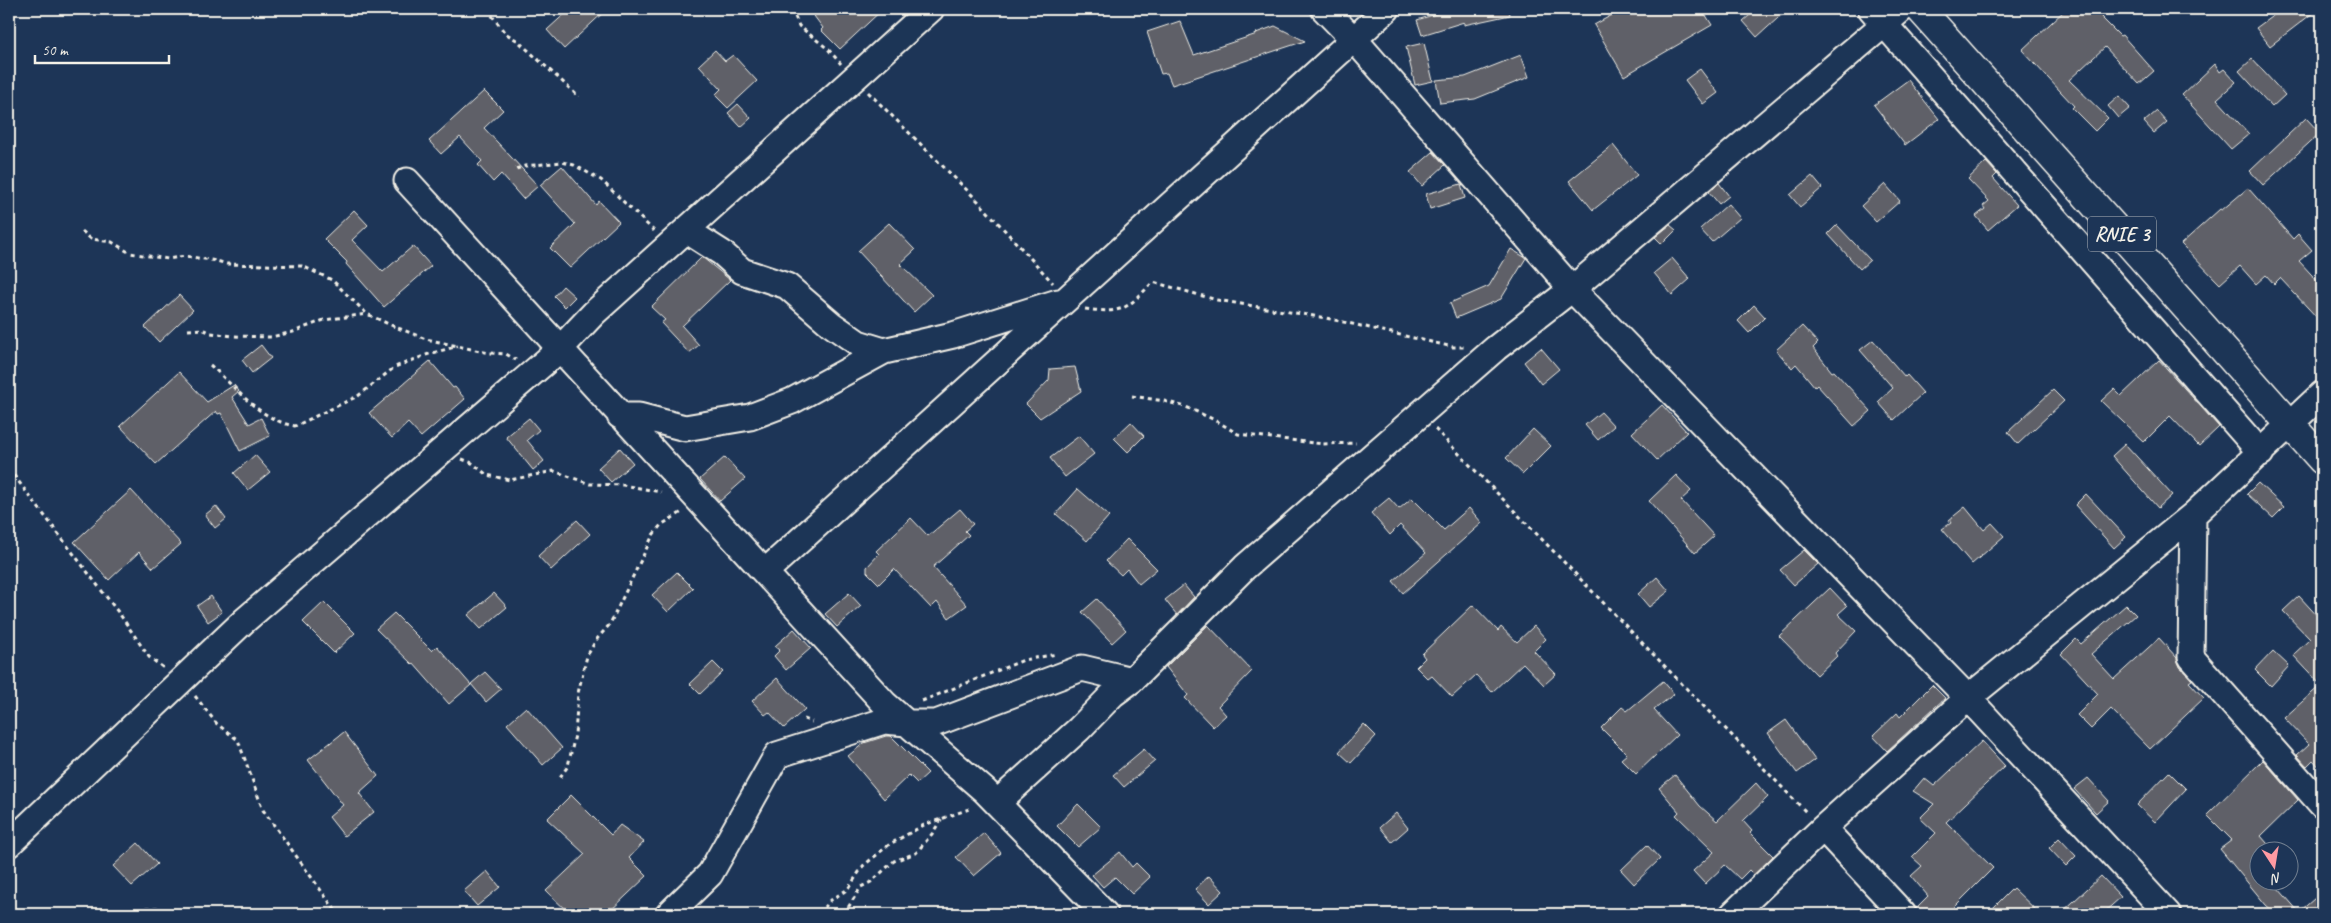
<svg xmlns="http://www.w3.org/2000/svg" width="2331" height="923" font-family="Caveat,sans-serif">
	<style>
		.building { fill: #5e6068; stroke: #f4f1e8 }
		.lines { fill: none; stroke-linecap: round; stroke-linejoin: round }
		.minor-casing { stroke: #f4f1e8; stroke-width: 29 }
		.highway-casing { stroke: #f4f1e8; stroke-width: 31 }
		.path { stroke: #f4f1e8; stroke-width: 3; stroke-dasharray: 4 4; stroke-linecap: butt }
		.minor { stroke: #1d3557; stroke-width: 25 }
		.highway { stroke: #1d3557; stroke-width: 28 }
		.labels { text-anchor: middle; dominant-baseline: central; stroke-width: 5; stroke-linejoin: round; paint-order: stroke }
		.shield { fill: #1d3557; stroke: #b4b9bc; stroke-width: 1 }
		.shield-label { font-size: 20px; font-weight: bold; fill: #f4f1e8 }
	</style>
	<rect width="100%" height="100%" fill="#1d3557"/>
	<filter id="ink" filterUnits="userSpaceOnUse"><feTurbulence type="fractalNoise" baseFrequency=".02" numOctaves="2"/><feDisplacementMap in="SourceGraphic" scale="10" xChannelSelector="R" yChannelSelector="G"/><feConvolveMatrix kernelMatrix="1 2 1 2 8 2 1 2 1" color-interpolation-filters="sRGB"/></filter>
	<g filter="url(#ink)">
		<path class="building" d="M570,9h37l-43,40 -17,-19z
			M823,9h60l-43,40 -19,-19 2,-2 -9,-12z
			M1452,9h57l1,6 -46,10v-3l-42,13 -5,-15z
			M1623,9h79l10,16 -88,51 -30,-51z
			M1757,9h31l-31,28 -14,-16z
			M2066,9h44l-9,8 19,19 2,-1 32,36 -15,13 -34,-37 -36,33 39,38 -13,13 -23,-23 2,-2 -52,-56z
			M2282,9h36l-48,37 -14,-18z
			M1180,21l14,34 63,-21 -1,-1 19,-7 30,15 -133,44 -5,-12 -6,1 -14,-42z
			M1424,43l9,38 -18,4 -9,-38z
			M715,50l10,11 8,-6 24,26 -29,27 -13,-13 6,-6 -22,-24z
			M1521,55l8,22 -54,22 -35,4 -4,-23 29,-3z
			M2252,59l33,36 -13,12 -33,-36z
			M2215,64l5,8 4,-3 12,13 -19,17 32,35 -18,15 -49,-54z
			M1700,69l18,24 -15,11 -18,-24z
			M1908,80l31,39 -34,26 -31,-40z
			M484,91l19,19 -19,18 54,58 -15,13 -22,-25 -8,8 -15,-17 4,-4 -22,-24 -19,17 -12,-13z
			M2119,96l11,12 -12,10 -10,-12z
			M738,104l13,14 -10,9 -13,-14z
			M2157,111l10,11 -13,11 -10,-11z
			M2306,118l14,15 -57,52 -13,-14z
			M1613,145l24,30 -44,35 -24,-29z
			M1433,152l12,13 -23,21 -12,-14z
			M1986,162l11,12 -4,4 24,27 -29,25 -12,-14 9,-7 -2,-3 6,-5 -21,-22z
			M562,166l34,39 3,-4 20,21 -49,46 -20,-20 25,-24 -35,-39z
			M1812,176l10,12 -22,19 -10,-12z
			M1719,183l10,13 -10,8 -10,-12z
			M1461,184l4,14 -35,11 -4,-15z
			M1885,184l15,17 -24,21 -15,-16z
			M2248,188l45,51 5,-5 14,16 -13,11 23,25v37l-42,-45 -6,6 -8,-9 -10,9 -16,-18 -20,18 -39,-40 39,-35 2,1z
			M1728,204l12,14 -28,24 -12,-13z
			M354,210l14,15 -16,15 31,32 30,-26 18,20 -47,41 -38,-43 1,-2 -23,-23z
			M889,223l26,27 -15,14 32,31 -18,17 -56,-61z
			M1670,225l6,5 -14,14 -7,-7z
			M1837,225l33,35 -10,9 -32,-35z
			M1511,249l15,9 -25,41 -45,19 -6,-15 39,-17z
			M702,257l28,23 -48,46 17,19 -10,8 -28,-30 4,-3 -14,-13z
			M1672,258l18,21 -18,16 -18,-22z
			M563,286l12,11 -10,10 -11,-11z
			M179,295l14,15 -34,32 -14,-15z
			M1754,305l11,12 -16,16 -11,-12z
			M1802,326l16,17 -5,5 19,24 2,-1 37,40 -17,15 -37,-41 -2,2 -19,-23 -4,4 -16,-18z
			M1873,340l32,37 2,-2 16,18 -29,27 -16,-18 15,-14 -33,-38z
			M261,345l10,13 -19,15 -10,-13z
			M1541,348l18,21 -18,15 -17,-22z
			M2159,360l60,67 -20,19 -29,-30 -26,26 -43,-41 13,-12 7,7z
			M430,361l23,27 2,-1 10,12 -44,38 -13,-14 -16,15 -23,-25z
			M1075,367l6,24 -41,27 -14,-14 23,-24 1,-11z
			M179,372l28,30 27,-17 5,6 -7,6 17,27 12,-6 9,18 -30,15 -19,-38 -3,1 -2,-3 -60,53 -36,-38z
			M2053,390l11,11 -46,43 -10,-12z
			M1662,405l25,27 -30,28 -25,-27z
			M1601,412l13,14 -16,14 -13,-15z
			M529,418l10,12 -12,10 17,21 -11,9 -27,-33z
			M1131,422l13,14 -16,16 -14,-14z
			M1533,429l18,17 -28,28 -17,-16z
			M1079,436l15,18 -29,23 -15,-19z
			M2125,444l47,51 -14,13 -46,-52z
			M620,448l13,15 -22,19 -13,-14z
			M255,455l15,17 -22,18 -14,-17z
			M725,457l20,22 -25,22 -20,-22z
			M1676,475l15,16 -10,9 33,36 -19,17 -46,-52z
			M2258,483l26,24 -11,11 -26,-24z
			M1078,489l31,27 -22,25 -31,-27z
			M131,490l50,54 -28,24 -14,-16 -30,28 -35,-38z
			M2086,494l40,43 -12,11 -39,-43z
			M1389,498l10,11 13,-11 32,32 25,-22 13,15 -79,70 -10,-12 33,-28 -26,-28 -10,10 -19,-22z
			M216,506l10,13 -11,9 -10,-13z
			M1965,507l19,23 8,-7 12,13 -32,28 -30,-35 9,-6 -2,-3z
			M960,509l13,15 -8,7 4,4 -36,32 34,38 -18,13 -12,-16 -6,6 -37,-39 -15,15 -12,-12v-5l12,-13 -3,-3 35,-33 17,18z
			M577,520l13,14 -39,36 -13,-14z
			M1127,539l30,30 -18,15 -12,-15 -6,6 -15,-14z
			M1804,550l14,14 -24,21 -14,-15z
			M677,572l16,16 -25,24 -16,-17z
			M1657,577l12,14 -20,16 -11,-13z
			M1184,585l10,12 -17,18 -12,-15z
			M1830,588l17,18 -9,8 18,17 -21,22 2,3 -20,19 -38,-39z
			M494,593l13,14 -26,22 -13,-14z
			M849,593l12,13 -24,21 -12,-13z
			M211,596l11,16 -14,10 -11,-16z
			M2299,596l23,25v149l-9,-10 -6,6 -10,-11 12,-11 -25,-26 37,-33 -28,-30 17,-16 -27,-28z
			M1097,599l29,31 -14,13 -30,-31z
			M324,602l31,31 -21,20 -31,-31z
			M1473,605l25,26 3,-4 16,15 17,-16 12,13 -12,12 22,23 -12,11 -21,-22 -31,29 -16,-17 -24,22 -20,-21 -4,3 -12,-12 9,-9 -3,-4z
			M2126,605l10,10 -45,39 23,25 45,-41 18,20 3,9 12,13 -3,2 15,16 -54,51 -39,-40 -20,20 -14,-14 21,-21 -37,-40 15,-15 5,5z
			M394,613l38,38 5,-5 34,39 -22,19 -36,-41 -1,1 -36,-35z
			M1208,625l44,46 -34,35 8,9 -13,12 -28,-29 3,-3 -22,-28z
			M794,629l17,19 -25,22 -12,-14 6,-6 -5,-4z
			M2273,651l16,15 -18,20 -16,-16z
			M713,662l10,10 -23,22 -10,-10z
			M485,672l16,17 -15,13 -15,-18z
			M777,678l28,31 -21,19 -15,-16 -4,3 -13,-14z
			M1663,681l11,13 -20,16 23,25 -41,39 -15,-15 6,-5 -26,-26 21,-21 5,4z
			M1932,685l13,13 -58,53 -14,-15 24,-23 3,4z
			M526,707l36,41 -19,17 -36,-41z
			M1786,720l29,40 -18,13 -29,-40z
			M1364,724l12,12 -25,27 -12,-11z
			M344,732l34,44 -19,17 15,19 -30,24 -15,-19 14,-12 -35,-45z
			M886,736h5l37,37 -11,10 -8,-8 -25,24 -36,-43 16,-13z
			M1982,741l23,25 -59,56 47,46 -46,46h-30l-1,-6 12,-12 -17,-20 11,-10 -10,-9 24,-24 -16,-15 14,-14 -21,-13 11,-13 10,8z
			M1144,749l11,12 -31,26 -11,-12z
			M2263,760l35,40 -37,36 12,14h-15v30h13l28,32 23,-20v22h-46l-10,-9 -46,-56 12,-9 -25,-25z
			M2169,772l17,17 -31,33 -18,-17z
			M1675,775l25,31 17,15 39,-38 12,14 -25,24 9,10 -2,2 23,23 -19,19 -5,-5 -9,9 -15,-14 -20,19 -12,-13 21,-19 -38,-37 3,-3 -20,-24z
			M2088,778l21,23 -13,12 -22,-24z
			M571,795l40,40 9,-10 24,17 -15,16 18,18 -40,38h-37l-24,-23 39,-37 -38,-35z
			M1078,804l23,23 -23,20 -21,-21z
			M1396,813l12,15 -16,14 -12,-15z
			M984,833l17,20 -27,23 -18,-19z
			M2059,838l17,18 -10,10 -17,-18z
			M138,843l19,21 -25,22 -19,-20z
			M1647,845l13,14 -26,25 -13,-14z
			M1120,852l12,15 4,-4 14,14 -18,17 -17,-17 -12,10 -11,-12z
			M487,871l13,16 -23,19 -13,-15z
			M1209,876l14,15 -14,13 -14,-15z
			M2101,876l20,21 -19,17h-42z
			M2013,888l27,26h-53z"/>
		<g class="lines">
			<g class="minor-casing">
				<path id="minor" d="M1324,9l37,38 211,242 396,409 200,216
					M1871,9l390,444
					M407,181l478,523 100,87 120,123
					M686,230l36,23 20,18 45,15 44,38 27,19 26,8
					M620,416h19l46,12 65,-11 42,-16 92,-50 69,-16 105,-33
					M2193,515l-2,142 131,148
					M765,572l622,-563
					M997,803l82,-74 34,-35 19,-14
					M1823,828l80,86
					M9,844l235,-223 315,-271 35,-37 337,-304
					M669,914l41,-40 67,-119 107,-34 23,2h29l146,-55 50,12 113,-113 251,-219 76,-59 330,-280
					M1733,914l90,-86 145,-130 225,-183 129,-121"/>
			</g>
			<g class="highway-casing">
				<path id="highway" d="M1920,9l402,451"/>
			</g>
			<path class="path" d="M487,9l18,24 13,8 61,56
				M792,9l7,17 29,23 13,15
				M868,92l110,109 75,82
				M516,169l9,-3 37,-4 12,3 27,15 53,51
				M82,231l9,8 21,3 18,11 38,6 17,-3 32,5 10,3 75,2 30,14 35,34 26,12 33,13 63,14 17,1 10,6
				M1085,309c40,5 41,0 68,-27l64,18 109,18 127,29h13
				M188,330l14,-1 9,4 22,3 38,1 22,-5 31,-12 43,-6
				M210,365c26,22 49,55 85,61l63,-30 37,-29 34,-13 29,-8
				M1132,396l32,5 22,6 29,13 23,14 85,10 33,-1
				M1435,429l373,385
				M462,459l10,4 15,12 23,5 44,-9 36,13 33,1 38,7
				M9,469l112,147 28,41 16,12
				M195,696l22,28 21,16 25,70 75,104
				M922,701l102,-41 33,-6
				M804,719l8,3
				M560,777l8,-11 7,-31 3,-42 9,-37 9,-16 14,-16 43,-89 8,-10 21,-13
				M140,914l6,-6h11l7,6
				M819,914l12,-14 17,-11 15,-23 27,-22 34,-19 48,-17
				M844,914l17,-27 10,-5 23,-21 22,-8 16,-19 10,-16"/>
			<use href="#minor" class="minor"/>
			<use href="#highway" class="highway"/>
		</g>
	</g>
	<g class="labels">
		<rect class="shield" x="2088" y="216.5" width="68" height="35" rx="4"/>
		<g class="shield-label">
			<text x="2122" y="234">RNIE 3</text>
		</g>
	</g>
	<rect width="2331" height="923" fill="none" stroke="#1d3557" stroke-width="30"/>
	<rect x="15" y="15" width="2301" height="893" fill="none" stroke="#f4f1e8" stroke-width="2" filter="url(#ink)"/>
	<g transform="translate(2274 866) rotate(168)"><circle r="24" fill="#1d3557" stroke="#738091"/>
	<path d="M0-4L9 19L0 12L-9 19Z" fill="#ff9aa2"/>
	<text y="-8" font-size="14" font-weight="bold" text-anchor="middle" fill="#f4f1e8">N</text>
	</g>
	<path d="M35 55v8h134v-8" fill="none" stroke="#f4f1e8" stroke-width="2.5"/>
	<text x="42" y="55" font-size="15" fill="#f4f1e8" stroke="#1d3557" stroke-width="4" paint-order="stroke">50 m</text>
</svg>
